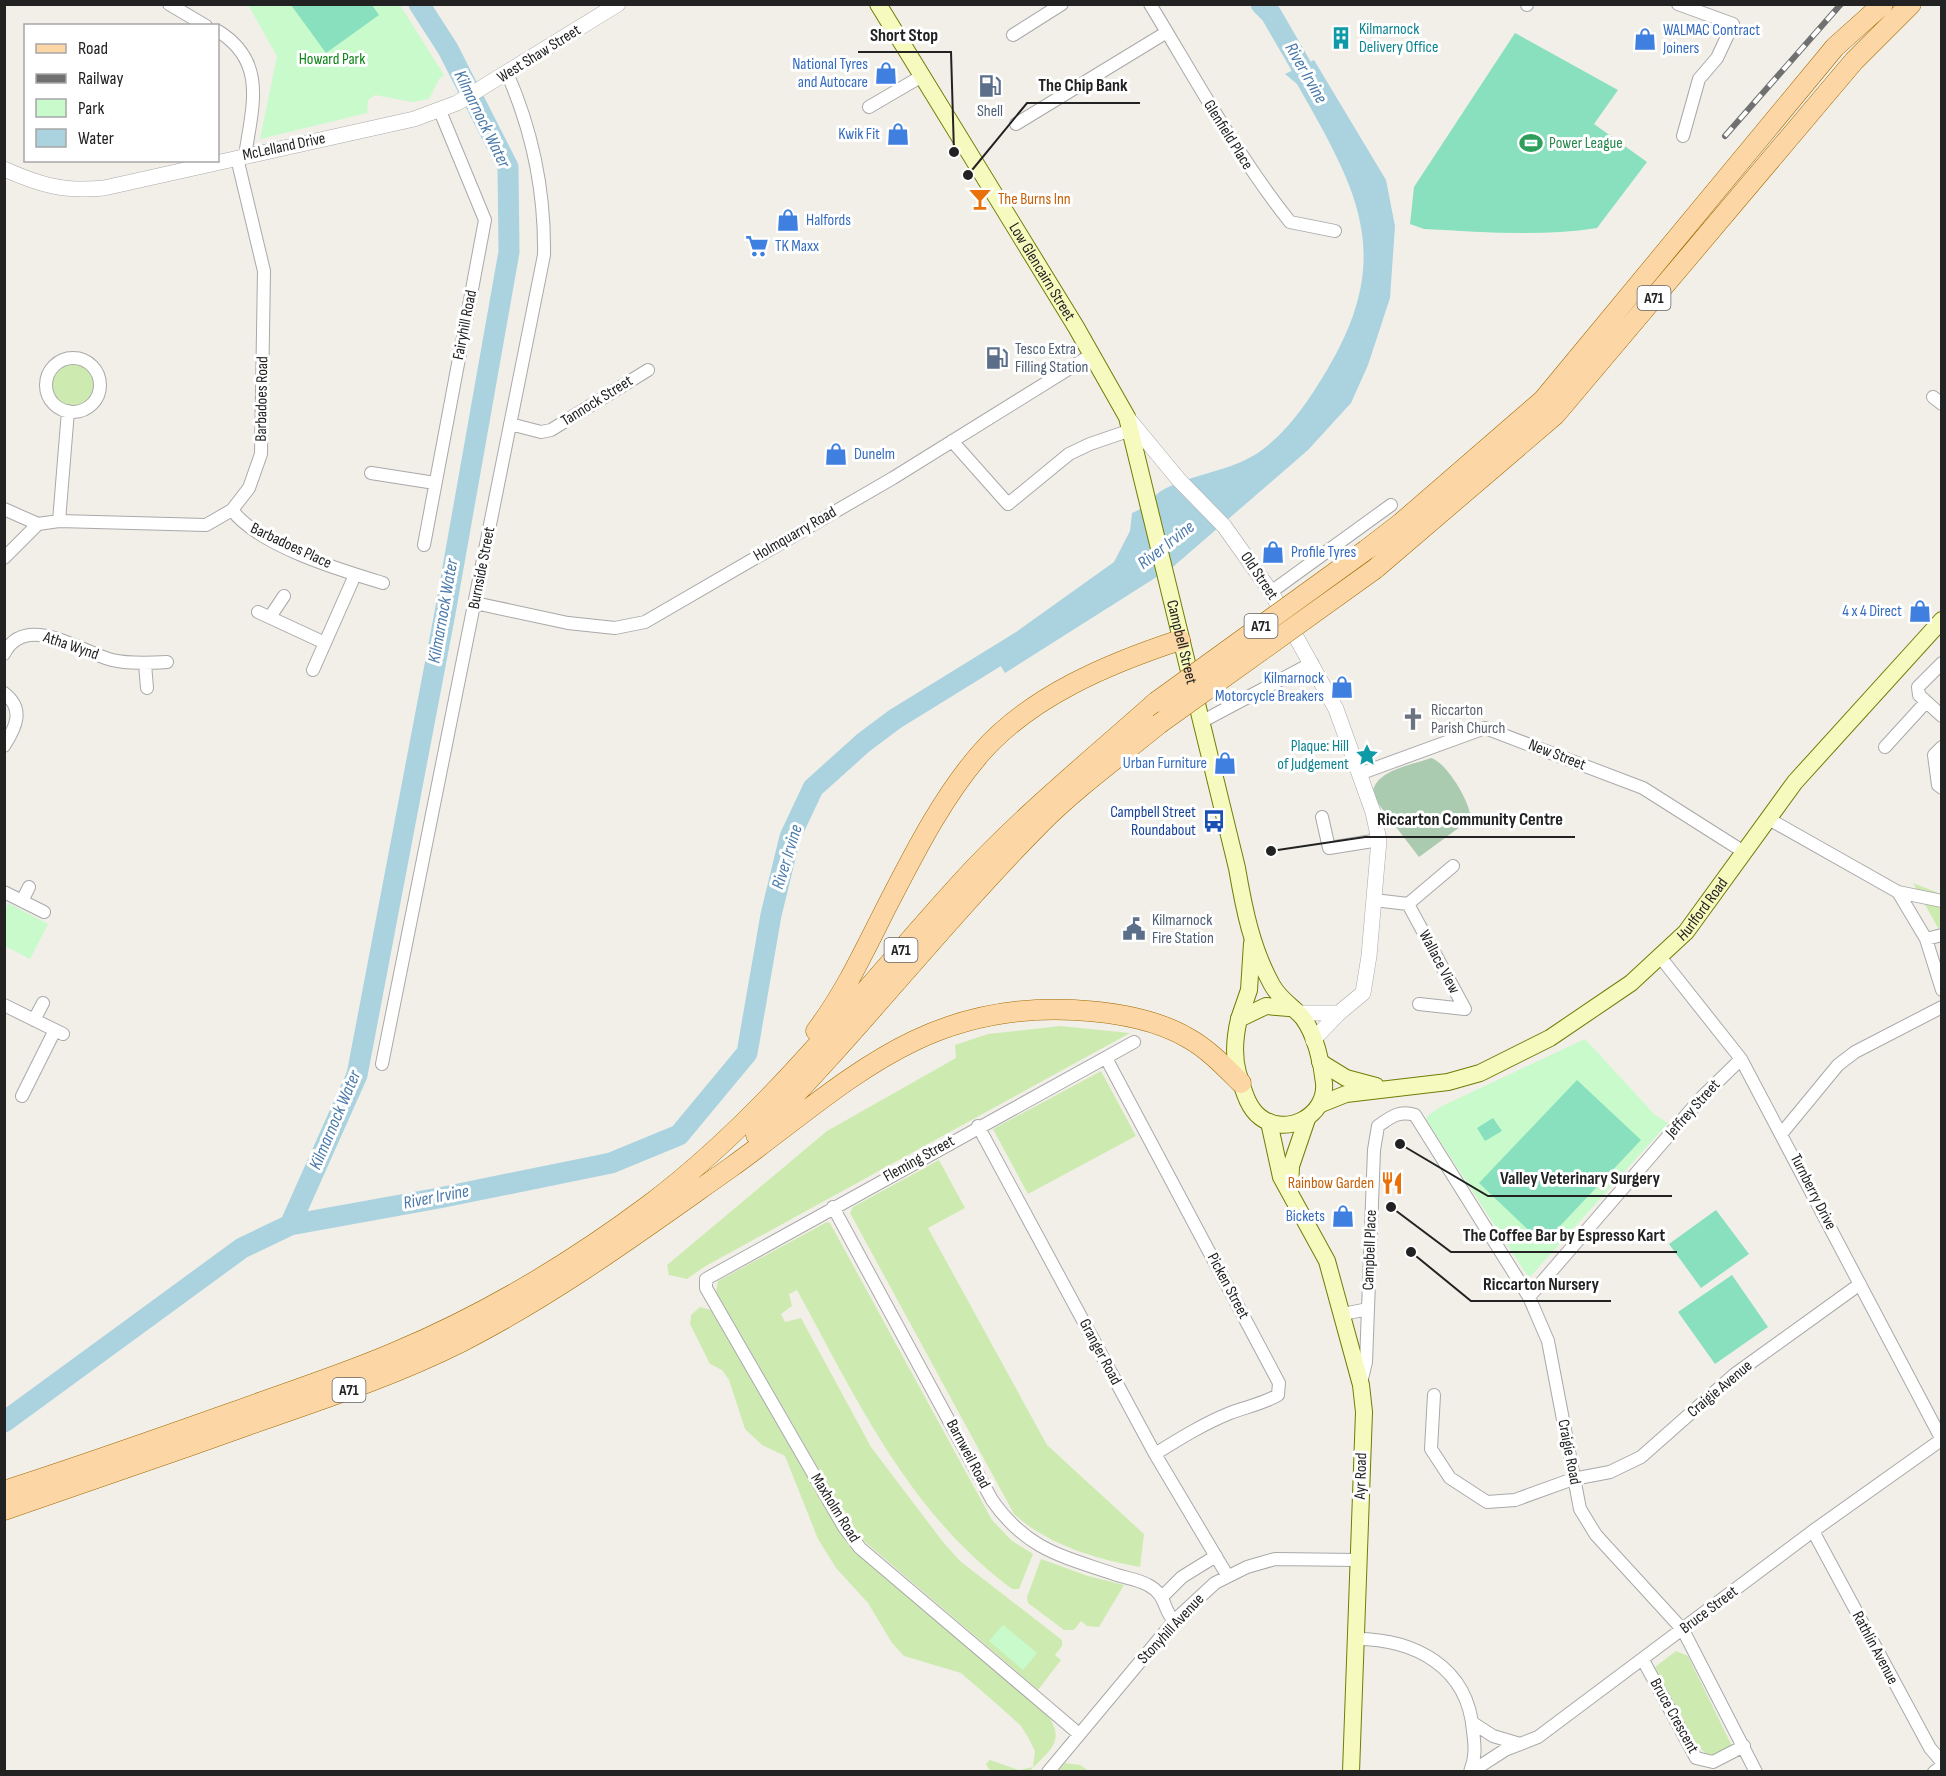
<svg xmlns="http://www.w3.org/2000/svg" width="1946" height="1776" font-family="'Sofia Sans Condensed',sans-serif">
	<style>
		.grass { fill: #cdebb0 }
		.cemetery { fill: #aacbaf }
		.park { fill: #c8facc }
		.pitch { fill: #88e0be }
		.water { fill: #aad3df }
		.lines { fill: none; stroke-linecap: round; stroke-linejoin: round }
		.river { stroke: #aad3df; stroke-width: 21 }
		.minor-casing { stroke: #a9a9a9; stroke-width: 14 }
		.tertiary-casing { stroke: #a9a9a9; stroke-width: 16 }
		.secondary-casing { stroke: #707d05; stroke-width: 18 }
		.primary-casing { stroke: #a06b00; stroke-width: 21 }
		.minor { stroke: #fff; stroke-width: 12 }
		.tertiary { stroke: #fff; stroke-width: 15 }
		.secondary { stroke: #f7fabf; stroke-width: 16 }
		.primary { stroke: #fcd6a4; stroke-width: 20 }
		.rail-casing { stroke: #707070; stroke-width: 6 }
		.rail { stroke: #fff; stroke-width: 4; stroke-dasharray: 11; stroke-linecap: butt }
		.primary-bridge-casing { stroke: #a06b00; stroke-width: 21; stroke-linecap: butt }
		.primary-bridge { stroke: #fcd6a4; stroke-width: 20 }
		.labels { text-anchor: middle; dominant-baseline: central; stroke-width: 6; stroke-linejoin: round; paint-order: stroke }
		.shield { fill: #fff; stroke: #646464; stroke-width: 1.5 }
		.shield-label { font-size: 15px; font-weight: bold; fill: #222 }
		.culture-label { font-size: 16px; fill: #0d838f; stroke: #fff; text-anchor: start }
		.shop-label { font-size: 16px; fill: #366cbe; stroke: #fff; text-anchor: end }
		.street-label { font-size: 16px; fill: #222; stroke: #fff }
		.park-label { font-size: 16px; fill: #0c8416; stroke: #fff }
		.service-label { font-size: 16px; fill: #4e5e75; stroke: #fff; text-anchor: start }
		.leisure-label { font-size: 16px; fill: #27864d; stroke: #fff; text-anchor: start }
		.food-label { font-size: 16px; fill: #c56008; stroke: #fff; text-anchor: start }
		.worship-label { font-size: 16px; fill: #5b616d; stroke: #fff; text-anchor: start }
		.transit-label { font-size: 16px; fill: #164399; stroke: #fff; text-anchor: end }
		.water-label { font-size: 18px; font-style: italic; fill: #4a7aab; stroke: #fff }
		.leader { fill: none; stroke: #222; stroke-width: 2 }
		.callout-dot { fill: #222; stroke: #fff; stroke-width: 2 }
		.callout-label { font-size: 18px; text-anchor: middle; font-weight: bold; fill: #222; stroke: #fff; stroke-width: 6; stroke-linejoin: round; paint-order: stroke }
	</style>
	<rect width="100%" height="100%" fill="#f2efe9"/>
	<path class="grass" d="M51 384a22 22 0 1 1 44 0a22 22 0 1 1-44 0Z
		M1913,883l28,11v33l-3,1z
		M1060,1026l70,7 -426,234 -17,12 -18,-4 -2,-10 160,-134 129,-73 -1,-13 33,-11z
		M1101,1071l35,65 -108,58 -35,-65z
		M939,1160l26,48 -37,20 119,217 97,89 -4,33c-44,-8 -92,-22 -126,-53l-164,-301 3,-6z
		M827,1222l3,1 162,297 19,20 22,14 -14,35h-7c-103,-76 -155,-189 -215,-299l-8,4 3,12 -11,8 4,8 16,-4 70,129 72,95 17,19 102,79v6l-7,9 6,5 -23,30 -181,-155 -141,-243 2,-11z
		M700,1307l11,3 138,235 200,172c17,26 -2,35 -19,54h-40l-4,-7 4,-4 29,10 14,-3 2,-16 -6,-12 -8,-13 -22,-20 -38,-33 -57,-17 -12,-13 -24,-40 -32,-35 -18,-29 -33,-83 -23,-11 -17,-16 -16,-49 -7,-10 -12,-6 -20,-40 1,-9z
		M1041,1559l47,17 36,9 -25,42 -12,-1 -6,-5 -7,9h-10l-36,-27 -1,-6z
		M1676,1651l12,5 44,90 -19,9 -7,-1 -10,-10 -41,-77z
		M1065,1763l15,2 9,6 -34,1z"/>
	<path class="cemetery" d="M1431,758c15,4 37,41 39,56l-6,10 -45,33 -46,-60c-3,-26 39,-32 58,-39z"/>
	<path class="park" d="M248,5h152l44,70 -5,4 -10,20 -17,3 -37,-7 -7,5 -1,13 -107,26 17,-83z
		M8,903l40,21 -18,35 -25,-13v-35z
		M1585,1039l70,76 13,8 -139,155 -102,-157v-5l15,-10z
		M1003,1625l34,28 -14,17 -34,-29z"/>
	<path class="pitch" d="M291,5h81l7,10 -53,38z
		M1515,33l103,57 -24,34 53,38 -50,66c-57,9 -115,4 -173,1l-14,-5 4,-37z
		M1577,1080l64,60 -98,104 -64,-61z
		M1493,1118l9,13 -17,10 -8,-13z
		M1716,1210l33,44 -48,34 -32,-44z
		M1732,1275l36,52 -53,37 -37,-52z"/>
	<path class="water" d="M1314,60l72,120 9,46 -5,72 -22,67 -17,38 -43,47 -134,116 -169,107 -14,-23 123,-88 16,-31 2,-18c12,-4 19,-15 29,-22 31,-18 71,-19 101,-41 28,-21 47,-50 65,-80 69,-116 30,-180 -30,-286l-12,-10z"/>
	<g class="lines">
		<path class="river" d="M1261,4l10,10 44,76
			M290,1225l67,-150 88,-462 64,-361 -1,-85 -60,-118 -29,-45
			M4,1422l238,-174 48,-23 149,-27 172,-35 68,-28 68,-82 24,-138 19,-78 23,-49 50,-45 32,-24 125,-77"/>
		<g class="minor-casing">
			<path id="minor" d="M169,4l37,22
				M1150,4c45,74 86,150 140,218l45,9
				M1678,4l55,20 -16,34 -18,21 -16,57
				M1527,5v-1
				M218,31c50,31 34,76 27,125
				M1013,35l49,-31
				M869,107l53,-31
				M1016,124l151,-92
				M46 385a27 27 0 1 1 54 0a27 27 0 1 1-54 0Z
				M1933,397l9,7
				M510,424l31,8 10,-2 97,-60
				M952,441l56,63 61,-50 21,-10 41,-14
				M371,473l64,10
				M4,509l34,15
				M232,510c27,36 108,60 151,73
				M59,521l9,-110
				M38,524l21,-3 147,4 26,-15 17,-22 12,-34 3,-183 -27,-113
				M424,545l61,-325 -45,-109
				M4,558l34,-34
				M1271,592l120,-87
				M475,603l93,20 47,5 30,-6 248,-144 198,-123
				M258,612l67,31
				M270,617l14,-21
				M4,654c21,-43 77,-2 108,6 17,4 37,3 55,2
				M1942,663l-24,24 1,8 23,21
				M145,664l2,24
				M313,670l42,-95
				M4,693c21,16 12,34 0,53
				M1201,722l111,-59
				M1885,747l41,-45
				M1942,747l-8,8 4,30 4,3
				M1359,774l126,-46 158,60 101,64
				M1322,817l7,31 50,-8
				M1767,818l131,74 44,9
				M4,892l40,20
				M1898,892l28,47 16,51
				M1374,900l34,4 57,105 -46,-5
				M22,901l7,-14
				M1408,904l45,-38
				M1926,939l16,-4
				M1661,958l80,101 201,381
				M4,1005l59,29
				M34,1020l9,-17
				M1106,1058l173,325 -1,12c-16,9 -32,12 -48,18 -27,11 -51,26 -75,41
				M382,1064l162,-809c1,-63 -11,-123 -37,-182
				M22,1096l33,-66
				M978,1126l177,328 72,121
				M1782,1133l56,-68 17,-13 87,-45
				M833,1207l159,293c35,50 70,56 125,75 10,3 22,5 31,10 19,10 14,23 26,36
				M1529,1297l173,-200 39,-38
				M1343,1314l25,-5
				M1361,1383l5,-21 8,-212 4,-24c13,-9 21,-16 37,-11l114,182 19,44 32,168 16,26 87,95 73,142
				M1434,1395l-3,54 19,29 37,24 28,-2 58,-21 37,-7 31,-15 94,-83 125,-90
				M1813,1531l117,217 12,14
				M1163,1596l19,-19 34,-21
				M1356,1639c59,0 112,28 117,92 2,15 3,26 -3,41
				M1643,1660l53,98 17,4 31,-16
				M1473,1723l20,13 27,8
				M1079,1734l-219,-186 -16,-21 -138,-239v-9l428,-237
				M1048,1772l126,-151 41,-38 32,-16 28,-8 82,1
				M1471,1772l34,-22 33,-13 275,-206 128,-91
				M1934,1772l8,-6"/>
		</g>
		<g class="tertiary-casing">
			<path id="tertiary" d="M4,169c36,16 60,23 100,19l310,-69 43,-16 161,-99
				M1127,417l52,63 45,46 47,66 65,117 37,103 6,28 -10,116 -6,37 -24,20 -26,27
				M1298,1013h41"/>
		</g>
		<g class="secondary-casing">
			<g id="secondary">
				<path id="s1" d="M878,4l198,323 51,90 110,451c7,41 15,81 35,117 9,16 21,21 31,33 12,16 19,45 21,65 3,33 -38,54 -64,34 -13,-10 -17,-29 -22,-44 -5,-18 -3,-37 1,-54l27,-13 23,2"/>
				<path d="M1239,1019l10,-29 3,-47"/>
				<path d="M1320,1062l26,16 30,8"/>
				<path id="s2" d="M1321,1104l25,-10 102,-12 32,-9 70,-35 81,-55 55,-51 109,-150 147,-162"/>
				<path d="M1269,1122l12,55 46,84 34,124 3,27 -13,360"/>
				<path d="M1290,1191l1,-25 16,-47"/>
			</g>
		</g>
		<g class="primary-casing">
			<path id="primary" d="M1366,550l35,-27 142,-123 292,-353 48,-43
				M1375,569l180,-154 299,-354 57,-57
				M816,1031c29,-38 50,-84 72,-127 27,-52 54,-106 92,-150 50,-58 130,-91 200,-114
				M756,1135c100,-100 186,-212 285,-312 36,-36 79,-67 118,-99
				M4,1491c78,-25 154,-52 230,-79 54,-20 109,-37 162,-60 90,-38 174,-88 253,-147 118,-89 209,-209 308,-318 60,-67 132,-125 199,-185
				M4,1510c82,-28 163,-56 244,-85 72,-25 145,-49 213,-83 96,-49 181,-112 269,-174 115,-83 190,-166 344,-158 37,2 82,9 114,28 20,11 37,29 53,45"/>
		</g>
		<use href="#minor" class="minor"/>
		<use href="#tertiary" class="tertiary"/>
		<use href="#secondary" class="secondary"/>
		<use href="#primary" class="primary"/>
		<g class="rail-casing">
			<path id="rail" d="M1725,136l116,-132"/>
		</g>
		<use href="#rail" class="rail"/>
		<g class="primary-bridge-casing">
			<path id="primary-bridge" d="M1156,702l210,-152
				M1159,724l216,-155"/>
		</g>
		<use href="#primary-bridge" class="primary-bridge"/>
	</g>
	<defs>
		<g id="building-bare" transform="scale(1.8)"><path d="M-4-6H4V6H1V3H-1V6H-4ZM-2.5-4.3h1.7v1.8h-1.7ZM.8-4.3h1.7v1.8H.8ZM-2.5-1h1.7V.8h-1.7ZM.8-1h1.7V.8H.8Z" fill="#0f9aa8" stroke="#fff" stroke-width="2.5" paint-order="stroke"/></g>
		<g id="shop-bare" transform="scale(1.8)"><path d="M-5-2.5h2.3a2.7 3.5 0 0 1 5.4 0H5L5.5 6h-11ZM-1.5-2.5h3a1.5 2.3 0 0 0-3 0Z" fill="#3f7fe0" stroke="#fff" stroke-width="2.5" paint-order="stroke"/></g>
		<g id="fuel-bare" transform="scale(1.8)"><path d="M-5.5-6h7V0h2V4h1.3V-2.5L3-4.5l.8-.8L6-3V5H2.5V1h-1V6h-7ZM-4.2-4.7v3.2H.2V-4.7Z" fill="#5c6f8a" stroke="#fff" stroke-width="2.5" paint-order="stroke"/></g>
		<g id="stadium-bare" transform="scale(1.8)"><path d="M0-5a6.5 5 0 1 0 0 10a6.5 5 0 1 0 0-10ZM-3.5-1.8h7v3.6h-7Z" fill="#2e9e5b" stroke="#fff" stroke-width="2.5" paint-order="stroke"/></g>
		<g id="bar-bare" transform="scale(1.8)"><path d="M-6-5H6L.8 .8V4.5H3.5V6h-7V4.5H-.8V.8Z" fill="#e8710a" stroke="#fff" stroke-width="2.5" paint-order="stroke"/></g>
		<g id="supermarket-bare" transform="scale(1.8)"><path d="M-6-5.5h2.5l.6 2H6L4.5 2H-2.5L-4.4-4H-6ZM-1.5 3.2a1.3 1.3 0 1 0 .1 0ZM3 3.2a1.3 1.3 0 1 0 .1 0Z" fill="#3f7fe0" stroke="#fff" stroke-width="2.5" paint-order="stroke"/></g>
		<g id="church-bare" transform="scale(1.8)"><path d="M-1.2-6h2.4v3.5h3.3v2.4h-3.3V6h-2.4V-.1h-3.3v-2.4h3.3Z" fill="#6b7280" stroke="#fff" stroke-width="2.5" paint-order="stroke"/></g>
		<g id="sight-bare" transform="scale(1.8)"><path d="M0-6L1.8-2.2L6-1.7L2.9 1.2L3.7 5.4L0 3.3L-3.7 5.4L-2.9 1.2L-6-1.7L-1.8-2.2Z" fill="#0f9aa8" stroke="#fff" stroke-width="2.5" paint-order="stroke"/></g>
		<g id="bus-bare" transform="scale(1.8)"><path d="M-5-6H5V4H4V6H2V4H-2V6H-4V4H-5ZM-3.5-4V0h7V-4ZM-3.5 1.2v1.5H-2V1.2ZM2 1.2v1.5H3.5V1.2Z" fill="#1a4fb4" stroke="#fff" stroke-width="2.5" paint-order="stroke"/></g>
		<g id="civic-bare" transform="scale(1.8)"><path d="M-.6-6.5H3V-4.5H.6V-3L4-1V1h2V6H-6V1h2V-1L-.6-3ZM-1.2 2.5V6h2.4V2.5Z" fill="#5c6f8a" stroke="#fff" stroke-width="2.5" paint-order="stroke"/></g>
		<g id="restaurant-bare" transform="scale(1.8)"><path d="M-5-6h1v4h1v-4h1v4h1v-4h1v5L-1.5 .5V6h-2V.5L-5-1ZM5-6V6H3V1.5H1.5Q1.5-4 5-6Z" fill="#e8710a" stroke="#fff" stroke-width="2.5" paint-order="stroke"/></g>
	</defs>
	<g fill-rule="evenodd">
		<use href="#building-bare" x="1341" y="38"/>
		<use href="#shop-bare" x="1645" y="39"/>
		<use href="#shop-bare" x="886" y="73"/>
		<use href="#fuel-bare" x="990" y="86"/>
		<use href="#shop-bare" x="898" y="134"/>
		<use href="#stadium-bare" x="1531" y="143"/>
		<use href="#bar-bare" x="980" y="199"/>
		<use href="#shop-bare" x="788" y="220"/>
		<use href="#supermarket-bare" x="757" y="246"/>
		<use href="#fuel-bare" x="997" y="358"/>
		<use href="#shop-bare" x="836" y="454"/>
		<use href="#shop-bare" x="1273" y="552"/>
		<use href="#shop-bare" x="1920" y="611"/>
		<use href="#shop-bare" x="1342" y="687"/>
		<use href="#church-bare" x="1413" y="719"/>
		<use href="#sight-bare" x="1367" y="755"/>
		<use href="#shop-bare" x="1225" y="763"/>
		<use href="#bus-bare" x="1214" y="821"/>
		<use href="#civic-bare" x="1134" y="929"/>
		<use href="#restaurant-bare" x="1392" y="1183"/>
		<use href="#shop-bare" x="1343" y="1216"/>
	</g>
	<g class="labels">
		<g class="shield">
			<rect x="1637.5" y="286" width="33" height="24" rx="4.5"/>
			<rect x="1244.5" y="614" width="33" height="24" rx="4.5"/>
			<rect x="884.5" y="938" width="33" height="24" rx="4.5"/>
			<rect x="332.5" y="1378" width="33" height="24" rx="4.5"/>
		</g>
		<g class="shield-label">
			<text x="1654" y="298">A71</text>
			<text x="1261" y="626">A71</text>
			<text x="901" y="950">A71</text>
			<text x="349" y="1390">A71</text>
		</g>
		<g class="culture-label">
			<text x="1359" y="29">Kilmarnock<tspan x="1359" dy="18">Delivery Office</tspan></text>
			<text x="1349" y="746" text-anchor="end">Plaque: Hill<tspan x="1349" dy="18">of Judgement</tspan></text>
		</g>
		<g class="shop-label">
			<text x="1663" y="30" text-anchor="start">WALMAC Contract<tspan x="1663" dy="18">Joiners</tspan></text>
			<text x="868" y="64">National Tyres<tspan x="868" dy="18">and Autocare</tspan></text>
			<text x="880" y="134">Kwik Fit</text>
			<text x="806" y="220" text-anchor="start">Halfords</text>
			<text x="775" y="246" text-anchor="start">TK Maxx</text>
			<text x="854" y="454" text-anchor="start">Dunelm</text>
			<text x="1291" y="552" text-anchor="start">Profile Tyres</text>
			<text x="1902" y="611">4 x 4 Direct</text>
			<text x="1324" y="678">Kilmarnock<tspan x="1324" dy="18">Motorcycle Breakers</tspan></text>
			<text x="1207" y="763">Urban Furniture</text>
			<text x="1325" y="1216">Bickets</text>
		</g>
		<g class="street-label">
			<text transform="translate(539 54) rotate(-32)">West Shaw Street</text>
			<text transform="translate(1228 135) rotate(58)">Glenfield Place</text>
			<text transform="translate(284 147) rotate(-12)">McLelland Drive</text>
			<text stroke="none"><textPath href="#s1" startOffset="314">Low Glencairn Street</textPath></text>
			<text transform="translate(465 325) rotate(-79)">Fairyhill Road</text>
			<text transform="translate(262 399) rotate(-89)">Barbadoes Road</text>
			<text transform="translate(597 401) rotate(-32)">Tannock Street</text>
			<text transform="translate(795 534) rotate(-30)">Holmquarry Road</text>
			<text transform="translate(291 546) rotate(25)">Barbadoes Place</text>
			<text transform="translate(482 568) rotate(-79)">Burnside Street</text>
			<text transform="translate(1259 576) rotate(56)">Old Street</text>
			<text stroke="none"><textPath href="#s1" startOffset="714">Campbell Street</textPath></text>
			<text transform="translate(71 646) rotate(19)">Atha Wynd</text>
			<text transform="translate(1557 755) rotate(21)">New Street</text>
			<text stroke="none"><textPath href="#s2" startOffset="442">Hurlford Road</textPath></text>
			<text transform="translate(1439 962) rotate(62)">Wallace View</text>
			<text transform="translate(1693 1109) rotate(-48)">Jeffrey Street</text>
			<text transform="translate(919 1159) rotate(-29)">Fleming Street</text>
			<text transform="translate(1813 1192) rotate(63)">Turnberry Drive</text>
			<text transform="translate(1370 1250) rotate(-88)">Campbell Place</text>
			<text transform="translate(1228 1286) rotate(62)">Picken Street</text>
			<text transform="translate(1100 1352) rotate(62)">Granger Road</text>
			<text transform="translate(1720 1389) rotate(-40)">Craigie Avenue</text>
			<text transform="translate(1569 1452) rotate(79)">Craigie Road</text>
			<text transform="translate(968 1454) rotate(62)">Barnweil Road</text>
			<text transform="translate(1361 1476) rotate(-88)">Ayr Road</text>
			<text transform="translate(835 1508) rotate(58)">Maxholm Road</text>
			<text transform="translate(1709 1610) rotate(-37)">Bruce Street</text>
			<text transform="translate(1171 1629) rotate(-47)">Stonyhill Avenue</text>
			<text transform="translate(1875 1648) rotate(62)">Rathlin Avenue</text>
			<text transform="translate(1674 1716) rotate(61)">Bruce Crescent</text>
		</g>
		<g class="park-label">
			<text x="332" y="59">Howard Park</text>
		</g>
		<g class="service-label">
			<text x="990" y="111" text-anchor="middle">Shell</text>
			<text x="1015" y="349">Tesco Extra<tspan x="1015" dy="18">Filling Station</tspan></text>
			<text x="1152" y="920">Kilmarnock<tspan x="1152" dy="18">Fire Station</tspan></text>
		</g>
		<g class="leisure-label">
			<text x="1549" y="143">Power League</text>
		</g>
		<g class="food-label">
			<text x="998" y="199">The Burns Inn</text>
			<text x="1374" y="1183" text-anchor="end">Rainbow Garden</text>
		</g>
		<g class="worship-label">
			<text x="1431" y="710">Riccarton<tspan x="1431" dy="18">Parish Church</tspan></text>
		</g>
		<g class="transit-label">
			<text x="1196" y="812">Campbell Street<tspan x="1196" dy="18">Roundabout</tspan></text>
		</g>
		<g class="water-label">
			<text transform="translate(1306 73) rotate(60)">River Irvine</text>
			<text transform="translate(482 119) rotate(64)">Kilmarnock Water</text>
			<text transform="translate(1166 545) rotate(-38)">River Irvine</text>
			<text transform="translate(443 611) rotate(-80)">Kilmarnock Water</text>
			<text transform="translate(787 857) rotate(-73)">River Irvine</text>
			<text transform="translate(335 1120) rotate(-67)">Kilmarnock Water</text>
			<text transform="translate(436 1197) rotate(-11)">River Irvine</text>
		</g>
	</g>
	<path class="leader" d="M954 152L951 52H858M968 175L1027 103H1140M1271 851L1365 837H1575M1400 1144L1488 1196H1672M1391 1207L1451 1252H1677M1411 1252L1471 1301H1611"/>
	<g class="callout-dot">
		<circle cx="954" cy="152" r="6"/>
		<circle cx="968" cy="175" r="6"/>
		<circle cx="1271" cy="851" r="6"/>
		<circle cx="1400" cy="1144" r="6"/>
		<circle cx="1391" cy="1207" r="6"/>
		<circle cx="1411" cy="1252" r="6"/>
	</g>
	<g class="callout-label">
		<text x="904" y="41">Short Stop</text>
		<text x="1083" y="91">The Chip Bank</text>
		<text x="1470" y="825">Riccarton Community Centre</text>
		<text x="1580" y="1184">Valley Veterinary Surgery</text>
		<text x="1564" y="1241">The Coffee Bar by Espresso Kart</text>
		<text x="1541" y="1290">Riccarton Nursery</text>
	</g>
	<rect width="1946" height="1776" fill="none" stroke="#222222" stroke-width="12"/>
	<rect x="24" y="24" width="195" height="138" fill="#ffffff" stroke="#a7a7a7" stroke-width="1.5"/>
	<rect x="36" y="44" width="30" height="9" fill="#fcd6a4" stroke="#a7a7a7" stroke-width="1.5"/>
	<text x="78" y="54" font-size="18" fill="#222222">Road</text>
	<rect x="36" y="74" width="30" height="9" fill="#707070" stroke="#a7a7a7" stroke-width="1.5"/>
	<text x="78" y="84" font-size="18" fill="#222222">Railway</text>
	<rect x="36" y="99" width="30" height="18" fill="#c8facc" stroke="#a7a7a7" stroke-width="1.5"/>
	<text x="78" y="114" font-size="18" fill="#222222">Park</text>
	<rect x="36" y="129" width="30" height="18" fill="#aad3df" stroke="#a7a7a7" stroke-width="1.5"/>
	<text x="78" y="144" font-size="18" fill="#222222">Water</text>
</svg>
